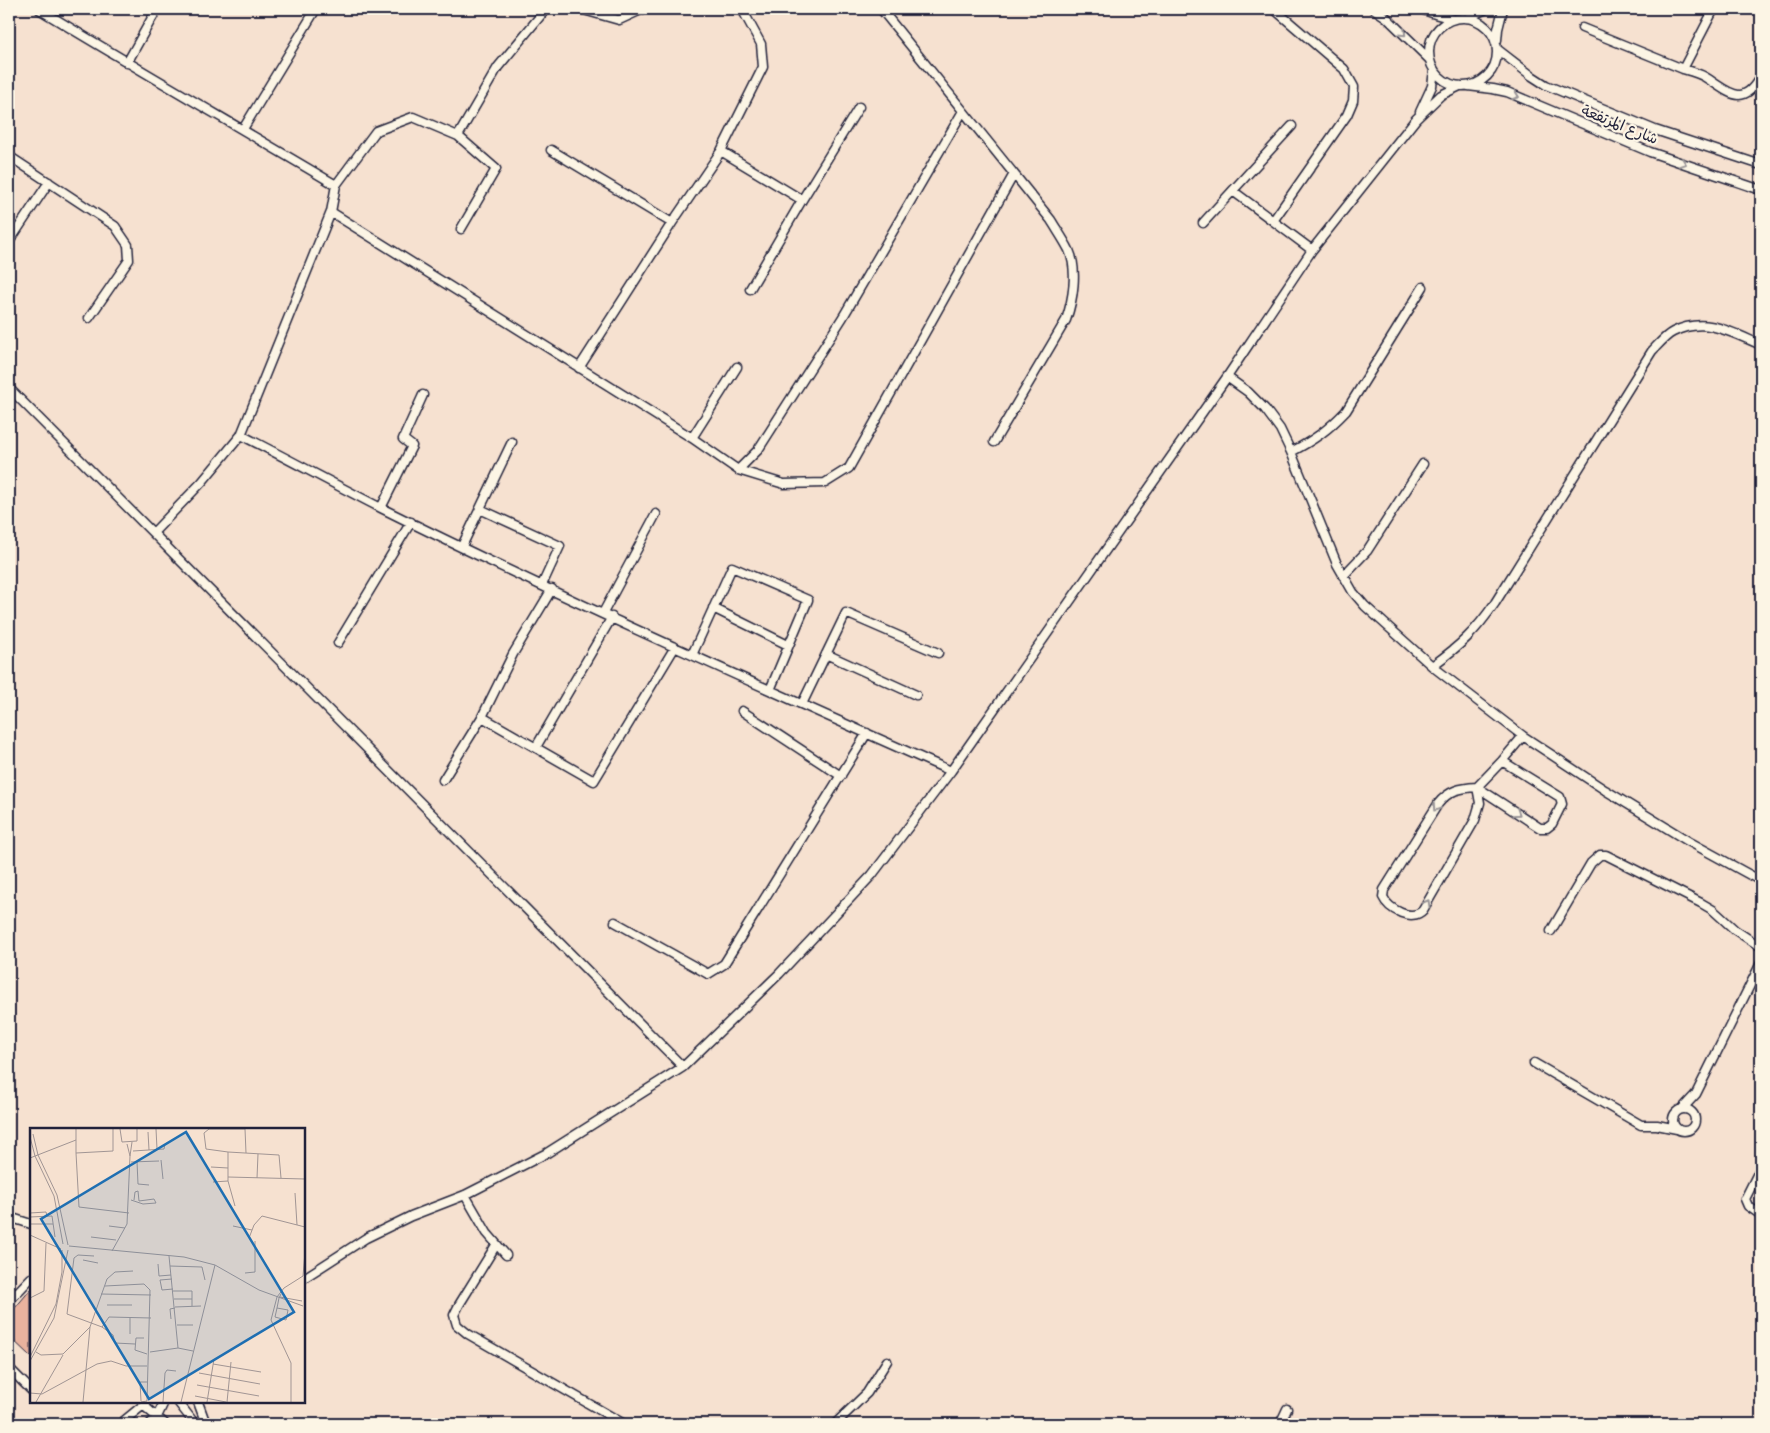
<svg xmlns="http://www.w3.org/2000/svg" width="1770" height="1433" font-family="Delius,'Playpen Sans Arabic',sans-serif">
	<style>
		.building { fill: #e9b29e; stroke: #22223b }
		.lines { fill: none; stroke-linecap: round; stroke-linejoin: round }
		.service-casing { stroke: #22223b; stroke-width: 11 }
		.service { stroke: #fcf5e5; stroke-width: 8 }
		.oneway { stroke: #9a9698 }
		.labels { text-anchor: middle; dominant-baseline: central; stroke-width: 4.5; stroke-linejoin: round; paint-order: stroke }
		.street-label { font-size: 15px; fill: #22223b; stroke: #fcf5e5 }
		.inset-road { fill: none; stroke: #a19594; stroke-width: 1 }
		.view { fill: #1f6fb2; fill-opacity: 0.15; stroke: #1f6fb2; stroke-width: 2.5 }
		.inset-edge { fill: none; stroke: #22223b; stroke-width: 2.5 }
	</style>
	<rect width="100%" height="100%" fill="#f6e1d0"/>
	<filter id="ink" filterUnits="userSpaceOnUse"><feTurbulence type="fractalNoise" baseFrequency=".02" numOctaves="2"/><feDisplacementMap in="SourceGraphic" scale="10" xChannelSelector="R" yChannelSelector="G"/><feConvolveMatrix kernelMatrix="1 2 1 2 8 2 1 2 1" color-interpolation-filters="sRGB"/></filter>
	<g filter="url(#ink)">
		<path class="building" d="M31,1289v68l-22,-21v-21z"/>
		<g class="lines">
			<g class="service-casing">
				<path id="service" d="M39,9c98,60 198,117 297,176l-5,27 361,226 46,32 46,14 41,-1 24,-15 165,-294
					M580,9l39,11 24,-11
					M881,9l170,211c6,10 13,20 18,30 9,20 4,50 -3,70l-72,122
					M1374,9l12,8 44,43
					M1421,9l17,6 15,4
					M1469,17l17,-8
					M1429 52a34 34 0 1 1 68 0a34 34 0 1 1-68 0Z
					M1582,28l101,41c7,2 15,4 22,8 23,14 38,33 56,-2
					M1497,40l1,-11 5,-20
					M1497,49l35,27 14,9 109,45 106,35
					M127,63l30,-54
					M1683,69l31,-60
					M1468,86l25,3 14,3 143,60 111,38
					M1420,112l12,-26 2,-16
					M243,129l73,-120
					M458,136l40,-69 48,-58
					M551,150l121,73
					M721,151l81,49
					M9,156l106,70 13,19 1,15 -40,58
					M336,185l40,-54 37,-14 45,19 38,33 -35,60
					M1233,191l79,59
					M1273,221l74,-106 6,-14 1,-14 -10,-18 -70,-60
					M1203,223l89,-97
					M9,242l40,-60
					M750,289l52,-89 57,-93
					M579,368l93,-145 49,-72 42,-84 -2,-23 -19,-35
					M1227,377l21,15 17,17 15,20 11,23 46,112 16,28 12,14 67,60 91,70 82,54 83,51 73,40
					M9,388l674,679 96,-93 93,-99 79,-104 276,-394 85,-127 104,-131 25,-24 19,-9
					M241,435c47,24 93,49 140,73 187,93 379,178 570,263
					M692,438l45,-71
					M1291,452c23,-12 37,-22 55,-41l77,-124
					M738,470l20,-20 85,-133 120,-206
					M381,508l31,-62 -9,-7 20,-44
					M480,509l80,37 -18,39
					M153,533l49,-51 39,-47 90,-223
					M462,546l50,-104
					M1343,576l24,-25 56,-87
					M713,608l75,37
					M603,613l53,-99
					M338,643l73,-121
					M826,654l90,41
					M692,655l40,-88 76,33 -38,90
					M1432,666c29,-21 43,-34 63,-63l157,-252c6,-6 13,-15 21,-19 32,-16 58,0 88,13
					M802,704l44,-91 92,40
					M742,711l99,65
					M482,717l112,64 81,-134
					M536,747l76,-130
					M443,780l39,-63 31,-63 39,-65
					M1477,787l3,16 -5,17 -52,90c-11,12 -34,0 -40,-13l1,-7 54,-86c11,-14 22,-16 39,-17l63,41h7l5,-4 10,-20 -2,-7 -58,-36
					M1477,787l25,-26 21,-25
					M615,922l93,52 16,-10 143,-231
					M1551,931l40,-68 9,-8h6l95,48 12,7 22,20 26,17
					M1534,1063l107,62h16l20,4
					M1682,1109l14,-15 65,-131
					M1673 1120a11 11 0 1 1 22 0a11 11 0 1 1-22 0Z
					M1761,1167l-16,32 3,7 13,9
					M465,1195l22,38 19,22
					M9,1217l22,7
					M496,1245l-37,60 -5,10 3,10 11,9 156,90
					M304,1278l62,-40 45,-22 54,-21 82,-42 136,-86
					M9,1301l22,-23
					M9,1368l22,22
					M178,1402l17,22
					M198,1402l8,22
					M143,1405l22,19
					M120,1424l27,-22
					M150,1424l7,-7 7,-15
					M835,1424l32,-31 20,-32
					M1280,1424l7,-15"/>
			</g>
			<use href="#service" class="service"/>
		</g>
		<defs><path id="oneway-chevron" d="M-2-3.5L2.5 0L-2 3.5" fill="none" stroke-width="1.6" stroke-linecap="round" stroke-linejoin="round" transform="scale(1.25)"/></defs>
		<g class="oneway">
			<use href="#oneway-chevron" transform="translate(1403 33) rotate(44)"/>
			<use href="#oneway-chevron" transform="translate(1516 96) rotate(20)"/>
			<use href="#oneway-chevron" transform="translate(1683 163) rotate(20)"/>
			<use href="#oneway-chevron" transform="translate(1436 808) rotate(124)"/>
			<use href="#oneway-chevron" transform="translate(1517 813) rotate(33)"/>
			<use href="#oneway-chevron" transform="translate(1427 903) rotate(-60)"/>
		</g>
	</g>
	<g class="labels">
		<g class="street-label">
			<text transform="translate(1620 124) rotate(22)">شارع المرتفعة</text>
		</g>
	</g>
	<g transform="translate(30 1128)">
		<rect width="275" height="275" fill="#f6e1d0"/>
		<path class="inset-road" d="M46,1v24l37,-2v-22M90,1l2,13 15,-1v-12M126,1l1,20M118,4l1,18M3,6l5,21 19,40 11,50M0,9l5,19 19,40 9,48M97,16l3,12 2,-14M103,23l31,-2 1,-5M198,24v29l7,25M46,25l3,54 50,6M216,25l-1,-24h-36l-5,4 2,16 22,3 51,3 2,23M0,30l46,-18M131,32l2,19M101,34l28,-1M107,34l1,22 11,1M181,39l17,1M198,49l77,2M227,50l1,-24M183,54l15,-1M265,65l2,32M101,72l12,4 13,-1 -2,-4 -15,2M104,72l1,-8 3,-1 1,10M0,85l16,-1 1,4M0,89l22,-1 3,21M0,96h23M79,98l16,2M203,98l19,4M0,107l31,14M61,109l25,3M219,110l5,-13 8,-9 43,11M39,118l115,11 31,8 -34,137M82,123l15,-27 3,-68M64,128l-16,-1 -4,3 -7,56 35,13 11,8 2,8 20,1M139,128l9,92M53,132l15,3M128,136l1,12 12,-1M185,137l44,25 44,16M140,138l32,1 3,13M215,145l10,-1v-31M142,151l-12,1 2,10 11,-1M75,158l39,-2 6,6 -3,111 -6,1M254,160l-7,9 -6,23 20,43v39M254,160l19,-12 2,-24M143,163h19v15M71,166l50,1M250,169l22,4M0,170l14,-7 2,-48M144,171h18M77,177h25M145,179l26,-1M247,180l11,2 -2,10 -11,-3 2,-9 2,-10 2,-4M141,191l-1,-10 5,-1M147,197h16M72,199l7,-10 42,1M100,206v-17M114,210h-8l-1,12 12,4M6,224l5,3 22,-1 27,-27M120,224l28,-4 15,3M0,229l26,-53 6,-32v-22M0,233l24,-43 14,-68M183,236l48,8M169,245l61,11M167,257l62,11M0,265l12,1 55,-30 14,-3 15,5h21M165,268l31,6M111,273l-1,-19h7M6,274l27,-47M53,274l7,-75 17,-48 8,-7 18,-1M133,274l2,-29 2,-3 9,1M177,274l7,-43M197,274l4,-40"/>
		<path class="view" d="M156,4l108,180 -145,87 -108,-180z"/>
		<rect width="275" height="275" class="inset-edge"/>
	</g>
	<rect width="1770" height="1433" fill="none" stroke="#fcf5e5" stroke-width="30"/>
	<rect x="15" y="15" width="1740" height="1403" fill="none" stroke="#22223b" stroke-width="2" filter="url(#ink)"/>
</svg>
